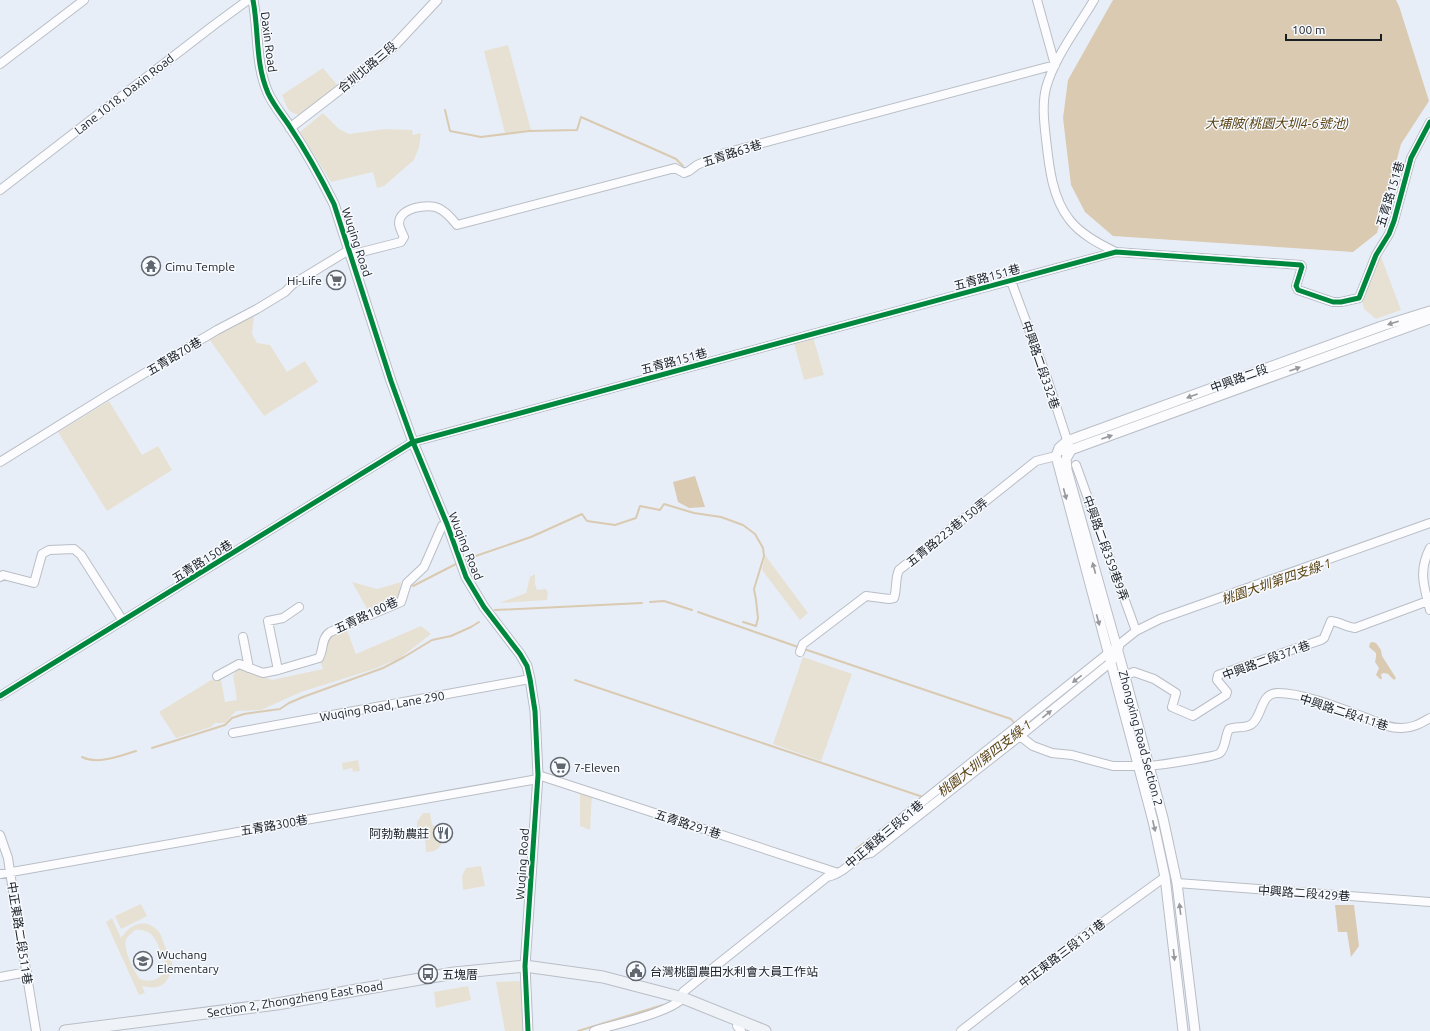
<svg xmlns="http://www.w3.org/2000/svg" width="1430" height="1031" font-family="Ubuntu,'Noto Sans TC',sans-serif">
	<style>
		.green { fill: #e7e1d4; fill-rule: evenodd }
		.water { fill: #d9cab1 }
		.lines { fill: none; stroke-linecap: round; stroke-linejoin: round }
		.stream { stroke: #d9cab1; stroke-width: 2 }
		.minor-casing { stroke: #b9bec6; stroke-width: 10 }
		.tertiary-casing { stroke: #b9bec6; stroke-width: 11 }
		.secondary-casing { stroke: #b9bec6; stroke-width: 13 }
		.minor { stroke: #fcfcfe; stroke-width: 8 }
		.tertiary { stroke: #fcfcfe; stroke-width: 9 }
		.secondary { stroke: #eff3f8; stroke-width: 11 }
		.cycleway-casing { stroke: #f7fafe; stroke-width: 8 }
		.cycleway { stroke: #00873e; stroke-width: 5 }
		.oneway { fill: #96989c }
		.labels { text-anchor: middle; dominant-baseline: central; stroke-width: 3; stroke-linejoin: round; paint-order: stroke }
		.street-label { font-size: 12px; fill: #191e25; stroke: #f7fafe }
		.poi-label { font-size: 12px; fill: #191e25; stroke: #f7fafe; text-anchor: start }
		.water-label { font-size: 13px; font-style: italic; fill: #5b4312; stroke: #f7fafe }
	</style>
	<rect width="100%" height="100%" fill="#e8eef7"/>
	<path class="green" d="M508,45l23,85 -26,3 -21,-82z
		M323,68l15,18 -38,29c-13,-2 -13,-9 -18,-20z
		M323,113l16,16 10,5 36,-5 27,1 1,5 8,-2 -2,14 -5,13 -30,26 -7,2 -4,-16 -42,10 -31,-50z
		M1380,254l21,56 -25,9 -12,-10 -2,-8z
		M254,315l-2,19 5,9 13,2 17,27 18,-11 13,21 -54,34 -55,-77z
		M813,337l11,38 -20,5 -10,-37z
		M109,401l33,54 16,-9 14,24 -65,41 -49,-79z
		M765,555l43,58 -8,7 -38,-50z
		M535,574v10l2,6 9,-1 2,4 -1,7 -48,3 27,-10 4,-16z
		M352,582l25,7 24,-7 -3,18 -29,12z
		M421,626l10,8 -31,24 -26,11 -73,23 -40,18 -25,1 -11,12h-10l-4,4 -35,11 -17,-26 54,-33h8l4,23 12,-2 -4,-25 6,-7 33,12 51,-11 -3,-8 9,-26 17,-7 10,26z
		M803,657l49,17 -31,87 -48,-17z
		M358,760l2,11 -7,1 -1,-4 -9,2 -1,-7z
		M580,792l12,3 -2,35 -10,-4z
		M423,813h7l2,12 6,2 6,12c-4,9 -7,13 -18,13l-1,-14 -8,-6v-10z
		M481,866l4,20 -22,4 -1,-14 4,-8z
		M141,904l6,12 -26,13 -6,-13z
		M112,918l9,20c8,-13 25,-22 38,-6 3,4 4,10 6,14 2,5 6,11 7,17 2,9 -6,22 -15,24 -5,1 -10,0 -15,-1l3,7 -6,2 -33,-73zM135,930c21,-2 23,17 30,33 1,15 -12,21 -25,16 -6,-8 -17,-30 -14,-39 2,-5 6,-7 9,-10z
		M522,981l3,50h-20l-9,-49z
		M468,986l3,14 -35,8 -2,-16z"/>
	<path class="water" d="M1113,0h283l3,6 30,95 -28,43 -24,89 -24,19 -240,-16 -28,-24 -14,-27 -8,-67 5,-38z
		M695,476l10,31 -16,1 -11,-6 -5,-20z
		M1372,642l4,1 5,7 1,6 14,22 -2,2 -6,-6 -4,-1 -3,1 1,5h-2l-4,-4 3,-7 -4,-6 1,-5v-4l-7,-6 1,-4z
		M1335,905h19l5,41 -8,11 -4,-25h-9z"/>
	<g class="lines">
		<path class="stream" d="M445,110l5,21 31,6 48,-6 48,-1 4,-13 84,37 11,5 7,7
			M464,560l67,-23 51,-23 5,7 28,4 21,-7 4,-12 20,4 4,-6 30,9 27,4 22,8 12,9 8,14 1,8 -10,33 2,11 2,18 -2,8 -13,-4
			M413,586l45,-23
			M650,602l14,-1 28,9
			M495,610l147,-7
			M698,612l100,35
			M804,649l207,70 4,5
			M575,680l348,117 -2,1
			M152,748l73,-23 7,-7 12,-4 36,-5 9,-6 14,-6 80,-29 21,-11 28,-17 19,-4 20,-9 8,-5
			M82,757c16,8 37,-1 54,-6
			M957,779l116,-91
			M856,849l35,-27
			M578,1031l85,-26"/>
		<g class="minor-casing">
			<path id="minor" d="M1037,0l18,65
				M1094,0c-16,27 -40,58 -48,88 -4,16 -2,34 0,51 3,27 6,58 23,80 11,15 30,25 47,33
				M0,64l84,-64
				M0,190l214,-165 34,-25
				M350,255l51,-13 3,-5c-2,-4 -5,-10 -5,-14 0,-15 29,-20 39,-15 8,3 14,11 19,17l218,-57 9,5 5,-2 8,-6 28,-12 330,-88
				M1011,281l35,94 23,71
				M0,462l108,-67 109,-65 40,-21 28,-17 8,-8 56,-34
				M1076,465l60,166
				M1430,548c-12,23 -6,38 0,62
				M0,577l3,-2 31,8 8,-29 7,-4 25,-1 7,6 42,66
				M243,637l6,31
				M800,652l3,-8 63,-48 23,3 5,-1c3,-9 1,-20 5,-28l137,-109 20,-5
				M278,670l-10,-49 15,-3 16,-11
				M1124,673l5,1 5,-2 20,7 22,14 -4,14 21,9 33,-21 1,-3 -10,-12 1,-5 103,-35 3,-2 7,-17c9,1 15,6 24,7l73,-27
				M217,676l22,-12 24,9 15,-3 41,-12c5,-9 2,-20 11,-26l71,-30 6,-19 17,-16 18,-41 5,-2
				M0,696l413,-254 703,-190 185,13 1,2 -6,19 2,4 35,12h8l18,-4 17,-43 13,-21 5,-13 17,-63 19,-36
				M233,733l297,-54
				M1020,736l13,10 19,7 20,2 41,11h25
				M1149,766c10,-1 67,-9 71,-13 6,-6 5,-17 9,-24 8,-3 16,0 23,-5 11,-9 8,-31 26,-31 25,0 62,15 86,24 12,4 24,12 38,11 11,0 19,-5 28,-10
				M538,775l300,98
				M0,835l8,23 2,14 26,159
				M860,856l11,-3 149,-117 90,-73 6,-7 3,-9
				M0,874l538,-95
				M1177,883l253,19
				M0,977l27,-5
				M737,1026l4,5
				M594,1031c22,-7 75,-18 89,-33v-6l144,-115c14,-2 32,-19 40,-31l269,-215 24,-12 270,-96
				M961,1031l106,-83 98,-71"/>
		</g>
		<g class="tertiary-casing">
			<path id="tertiary" d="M253,0c6,31 2,63 15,93 6,13 15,23 22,34 16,24 31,51 44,77l57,177 22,61 34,82 19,53 18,30 36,47 7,12 3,13 5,32 3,64 -13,191 3,65
				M290,128l61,-47 43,-35 43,-46
				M1071,450l-5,9 1,11 57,203 39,145 14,65 18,148
				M1065,452l365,-133
				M1183,1031l-18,-154 -12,-56 -97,-365 3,-8 8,-7 315,-115 48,-15"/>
		</g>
		<g class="secondary-casing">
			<path id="secondary" d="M65,1031l212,-27 177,-31 71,-7 78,11 80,21 82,33"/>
		</g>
		<use href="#minor" class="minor"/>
		<use href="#tertiary" class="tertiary"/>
		<use href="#secondary" class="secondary"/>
		<g class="cycleway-casing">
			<path id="cycleway" d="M253,0c6,31 2,63 15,93 6,13 15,23 22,34 16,24 31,51 44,77l57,177 22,61 34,82 19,53 18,30 36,47 7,12 3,13 5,32 3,64 -13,191 3,65
				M0,696l413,-254 703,-190 185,13 1,2 -6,19 2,4 35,12h8l18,-4 17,-43 13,-21 5,-13 17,-63 19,-36"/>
		</g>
		<use href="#cycleway" class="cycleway"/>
	</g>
	<defs><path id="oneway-solid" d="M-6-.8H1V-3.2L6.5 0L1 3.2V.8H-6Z"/></defs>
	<g class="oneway">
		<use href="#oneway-solid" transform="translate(1393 323) rotate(162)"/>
		<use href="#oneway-solid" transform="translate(1295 369) rotate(-20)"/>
		<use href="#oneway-solid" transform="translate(1192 396) rotate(160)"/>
		<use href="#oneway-solid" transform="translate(1107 437) rotate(-19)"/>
		<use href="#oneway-solid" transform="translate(1065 494) rotate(75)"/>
		<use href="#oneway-solid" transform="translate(1094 568) rotate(-105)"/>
		<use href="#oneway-solid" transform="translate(1098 620) rotate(75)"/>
		<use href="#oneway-solid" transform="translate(1077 679) rotate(142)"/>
		<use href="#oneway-solid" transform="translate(1047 714) rotate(-39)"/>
		<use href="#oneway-solid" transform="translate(1154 826) rotate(77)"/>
		<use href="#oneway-solid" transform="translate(1180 909) rotate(-97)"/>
		<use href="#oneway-solid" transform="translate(1174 955) rotate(84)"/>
	</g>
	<defs>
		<g id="temple-ring" transform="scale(1)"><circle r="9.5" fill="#f7fafe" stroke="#61676e" stroke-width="1.5"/><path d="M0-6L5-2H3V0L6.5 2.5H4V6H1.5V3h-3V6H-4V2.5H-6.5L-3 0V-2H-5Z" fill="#61676e"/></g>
		<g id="supermarket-ring" transform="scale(1)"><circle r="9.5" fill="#f7fafe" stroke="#61676e" stroke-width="1.5"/><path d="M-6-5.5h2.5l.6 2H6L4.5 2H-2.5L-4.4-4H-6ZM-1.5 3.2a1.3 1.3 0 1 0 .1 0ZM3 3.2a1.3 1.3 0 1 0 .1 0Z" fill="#61676e"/></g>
		<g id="restaurant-ring" transform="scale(1)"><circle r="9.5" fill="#f7fafe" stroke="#61676e" stroke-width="1.5"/><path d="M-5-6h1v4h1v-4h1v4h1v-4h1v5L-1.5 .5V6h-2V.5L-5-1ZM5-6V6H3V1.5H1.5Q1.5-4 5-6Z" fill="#61676e"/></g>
		<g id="school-ring" transform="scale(1)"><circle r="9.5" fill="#f7fafe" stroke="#61676e" stroke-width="1.5"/><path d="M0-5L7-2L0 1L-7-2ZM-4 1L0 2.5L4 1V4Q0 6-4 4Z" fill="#61676e"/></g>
		<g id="civic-ring" transform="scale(1)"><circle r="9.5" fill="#f7fafe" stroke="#61676e" stroke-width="1.5"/><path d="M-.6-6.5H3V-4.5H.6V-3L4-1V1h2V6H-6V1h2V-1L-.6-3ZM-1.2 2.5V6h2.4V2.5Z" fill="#61676e"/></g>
		<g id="bus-ring" transform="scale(1)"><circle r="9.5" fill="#f7fafe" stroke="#61676e" stroke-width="1.5"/><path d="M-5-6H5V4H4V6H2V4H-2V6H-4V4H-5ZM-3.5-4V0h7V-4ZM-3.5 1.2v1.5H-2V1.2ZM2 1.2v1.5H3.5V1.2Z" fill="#61676e"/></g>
	</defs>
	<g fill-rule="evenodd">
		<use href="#temple-ring" x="151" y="266"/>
		<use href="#supermarket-ring" x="336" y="280"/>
		<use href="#supermarket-ring" x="560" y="767"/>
		<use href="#restaurant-ring" x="443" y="833"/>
		<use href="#school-ring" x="143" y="961"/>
		<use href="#civic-ring" x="636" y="971"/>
		<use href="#bus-ring" x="428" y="974"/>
	</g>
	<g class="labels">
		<g class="street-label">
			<text transform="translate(269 42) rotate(83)">Daxin Road</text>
			<text transform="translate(367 67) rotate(-40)">合圳北路三段</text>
			<text transform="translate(124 94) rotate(-38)">Lane 1018, Daxin Road</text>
			<text transform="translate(732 153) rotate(-18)">五青路63巷</text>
			<text transform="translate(1390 194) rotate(-73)">五青路151巷</text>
			<text transform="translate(357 242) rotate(72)">Wuqing Road</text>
			<text transform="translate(987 277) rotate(-15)">五青路151巷</text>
			<text transform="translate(174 356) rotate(-31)">五青路70巷</text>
			<text transform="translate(674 361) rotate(-15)">五青路151巷</text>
			<text transform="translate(1041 365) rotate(71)">中興路二段332巷</text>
			<text transform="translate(1239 378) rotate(-20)">中興路二段</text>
			<text transform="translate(947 532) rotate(-39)">五青路223巷150弄</text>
			<text transform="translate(466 546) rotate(68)">Wuqing Road</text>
			<text transform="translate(1106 548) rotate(70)">中興路二段359巷9弄</text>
			<text transform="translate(202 561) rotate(-32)">五青路150巷</text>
			<text transform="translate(366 615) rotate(-25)">五青路180巷</text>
			<text transform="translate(1266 660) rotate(-20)">中興路二段371巷</text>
			<text transform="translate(382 706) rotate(-10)">Wuqing Road, Lane 290</text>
			<text transform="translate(1344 712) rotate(18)">中興路二段411巷</text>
			<text transform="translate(1141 738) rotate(75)">Zhongxing Road Section 2</text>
			<text transform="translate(688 824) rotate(18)">五青路291巷</text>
			<text transform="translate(274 825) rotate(-10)">五青路300巷</text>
			<text transform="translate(884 834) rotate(-40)">中正東路三段61巷</text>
			<text transform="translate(522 864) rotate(-86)">Wuqing Road</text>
			<text transform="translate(1304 893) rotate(4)">中興路二段429巷</text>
			<text transform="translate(20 933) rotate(81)">中正東路二段511巷</text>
			<text transform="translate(1062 953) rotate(-37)">中正東路三段131巷</text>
			<text transform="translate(295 999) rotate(-9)">Section 2, Zhongzheng East Road</text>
		</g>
		<g class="poi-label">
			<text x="165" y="266">Cimu Temple</text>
			<text x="322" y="280" text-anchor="end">Hi-Life</text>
			<text x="574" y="767">7-Eleven</text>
			<text x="429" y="833" text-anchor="end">阿勃勒農莊</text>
			<text x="157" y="954">Wuchang<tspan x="157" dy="14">Elementary</tspan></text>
			<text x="650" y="971">台灣桃園農田水利會大員工作站</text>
			<text x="442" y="974">五塊厝</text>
		</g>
		<g class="water-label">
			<text x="1277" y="123">大埔陂(桃園大圳4-6號池)</text>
			<text transform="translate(1276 581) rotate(-19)">桃園大圳第四支線-1</text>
			<text transform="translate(984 758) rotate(-38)">桃園大圳第四支線-1</text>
		</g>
	</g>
	<path d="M1286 34v6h95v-6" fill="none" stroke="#191e25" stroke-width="2"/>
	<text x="1292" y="34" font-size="12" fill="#191e25" stroke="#f7fafe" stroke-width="3" paint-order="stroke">100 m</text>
</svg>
